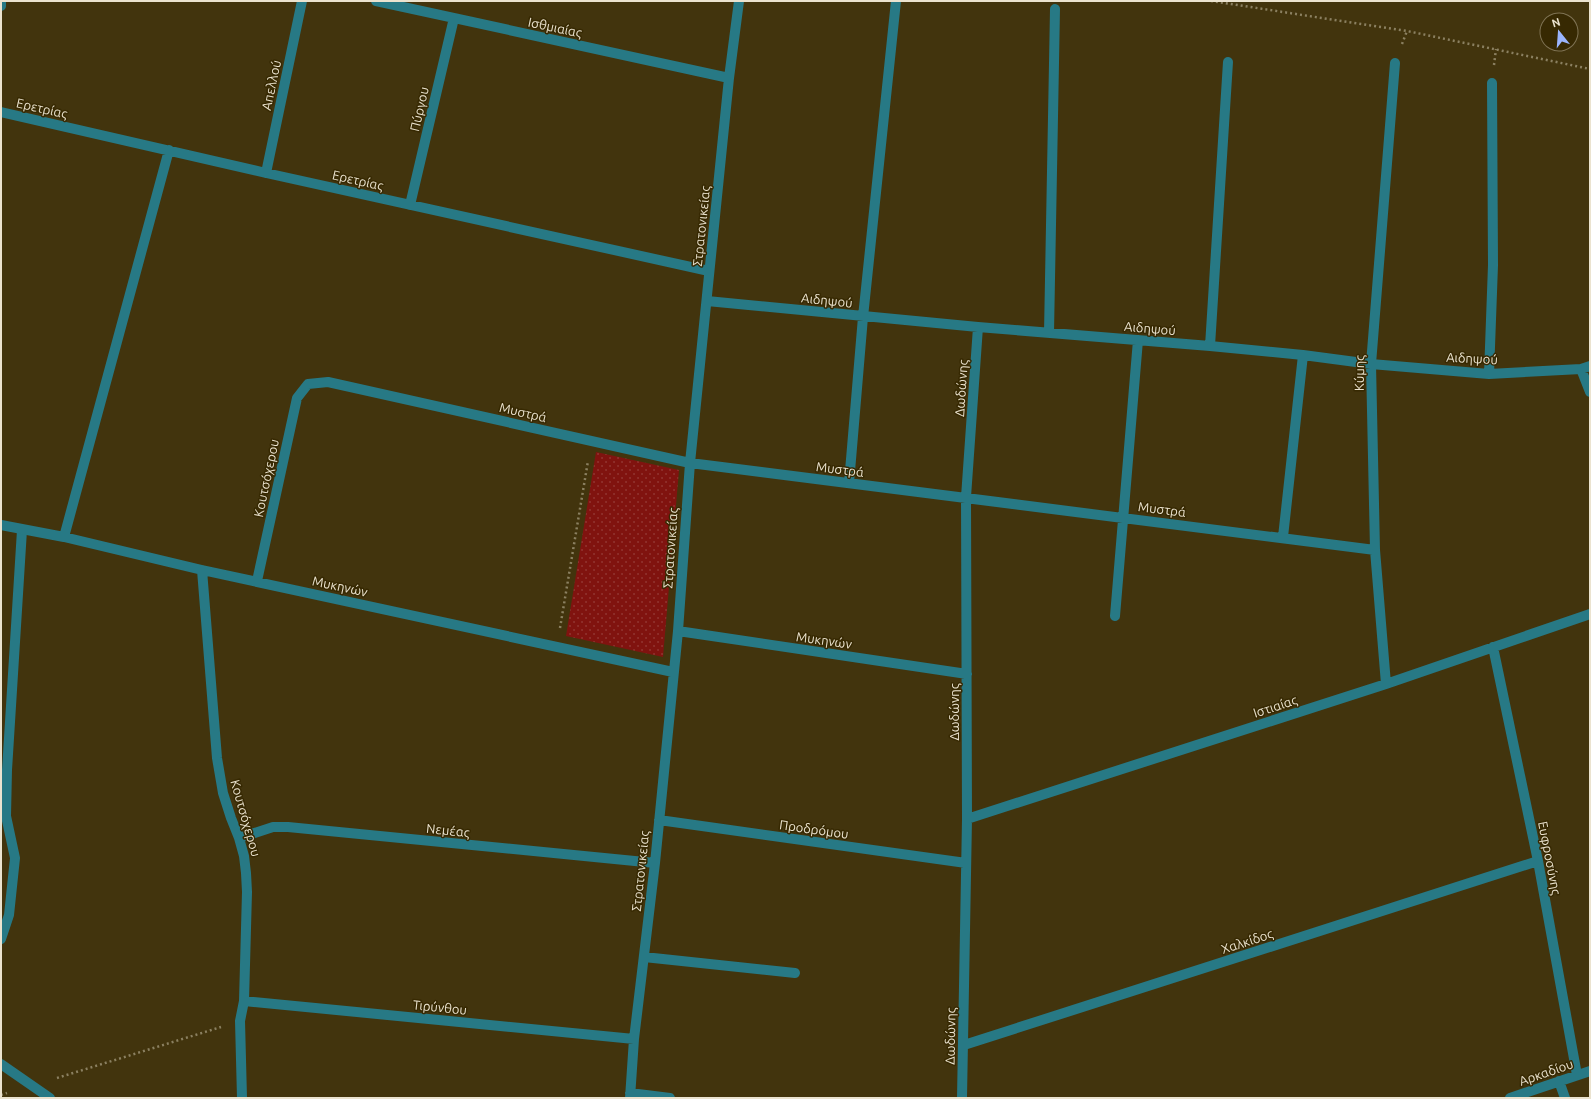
<svg xmlns="http://www.w3.org/2000/svg" width="1591" height="1099" font-family="Ubuntu,sans-serif">
	<style>
		.grass { fill: url(#grass-dots) }
		.lines { fill: none; stroke-linecap: round; stroke-linejoin: round }
		.path { stroke: #8b8061; stroke-width: 2.5; stroke-dasharray: 2 3; stroke-linecap: butt }
		.lane { stroke: #277985; stroke-width: 10 }
		.street { stroke: #277985; stroke-width: 10 }
		.labels { text-anchor: middle; dominant-baseline: central; stroke-width: 3; stroke-linejoin: round; paint-order: stroke }
		.street-label { font-size: 13px; fill: #ebe3cf; stroke: #372902 }
	</style>
	<defs>
		<pattern id="grass-dots" width="8" height="8" patternUnits="userSpaceOnUse"><rect width="8" height="8" fill="#80130f"/><path d="M2 2h.1M6 6h.1" fill="none" stroke="#923531" stroke-width="1.8" stroke-linecap="round"/></pattern>
	</defs>
	<rect width="100%" height="100%" fill="#42340d"/>
	<path class="grass" d="M596,452l83,18 -16,187 -97,-21z"/>
	<g class="lines">
		<path class="path" d="M1211,1l196,30 183,38
			M1402,44l5,-13
			M1494,65l2,-16
			M560,628l28,-167
			M57,1078l164,-51
			M1,1095l6,-2"/>
		<path class="lane" d="M1,939l8,-24 6,-57 -9,-42 1,-46 15,-240
			M1,1064l49,34"/>
		<path class="street" d="M376,1l353,77
			M1,6v-5
			M1,112l265,61 443,98
			M266,173l36,-172
			M410,205l44,-187
			M707,301l271,26 232,19 93,9 68,9 118,10 92,-5 9,-3
			M1049,333l6,-324
			M1210,346l18,-284
			M1581,369l9,23
			M1489,374l4,-109 -1,-182
			M849,483l14,-166 33,-316
			M1,525l63,12 138,33 471,102
			M64,537l105,-387
			M1283,537l20,-182
			M202,570l15,188 6,35 8,25 8,20 5,18 2,17 1,19 -3,109 -4,20 2,77
			M257,581l40,-183 11,-14 20,-2 362,81 685,87
			M1115,616l23,-276
			M678,631l289,43
			M1493,647l45,214 39,214
			M1386,684l-11,-134 -4,-186 24,-301
			M967,819l419,-135 204,-70
			M659,820l307,43
			M239,838l34,-11h15l367,36
			M644,957l151,16
			M244,1001l390,38
			M964,1045l574,-184
			M1559,1081l6,17
			M630,1093l40,5
			M630,1098l4,-59 21,-176 23,-232 12,-168 39,-385 10,-77
			M962,1098l5,-279 -1,-322 12,-170
			M1510,1098l80,-27"/>
	</g>
	<g class="labels">
		<g class="street-label">
			<text transform="translate(555 27) rotate(12)">Ισθμιαίας</text>
			<text transform="translate(271 85) rotate(-78)">Απελλού</text>
			<text transform="translate(42 108) rotate(13)">Ερετρίας</text>
			<text transform="translate(419 109) rotate(-77)">Πύργου</text>
			<text transform="translate(358 180) rotate(13)">Ερετρίας</text>
			<text transform="translate(701 226) rotate(-84)">Στρατονικείας</text>
			<text transform="translate(827 300) rotate(6)">Αιδηψού</text>
			<text transform="translate(1150 328) rotate(5)">Αιδηψού</text>
			<text transform="translate(1472 358) rotate(3)">Αιδηψού</text>
			<text transform="translate(1359 373) rotate(-89)">Κύμης</text>
			<text transform="translate(961 388) rotate(-86)">Δωδώνης</text>
			<text transform="translate(523 412) rotate(13)">Μυστρά</text>
			<text transform="translate(840 469) rotate(7)">Μυστρά</text>
			<text transform="translate(266 478) rotate(-78)">Κουτσόχερου</text>
			<text transform="translate(1162 509) rotate(7)">Μυστρά</text>
			<text transform="translate(670 548) rotate(-86)">Στρατονικείας</text>
			<text transform="translate(340 586) rotate(12)">Μυκηνών</text>
			<text transform="translate(824 640) rotate(8)">Μυκηνών</text>
			<text transform="translate(1275 706) rotate(-18)">Ιστιαίας</text>
			<text transform="translate(954 712) rotate(-90)">Δωδώνης</text>
			<text transform="translate(246 818) rotate(74)">Κουτσόχερου</text>
			<text transform="translate(814 829) rotate(8)">Προδρόμου</text>
			<text transform="translate(448 830) rotate(6)">Νεμέας</text>
			<text transform="translate(1550 858) rotate(79)">Ευφροσύνης</text>
			<text transform="translate(640 871) rotate(-84)">Στρατονικείας</text>
			<text transform="translate(1247 941) rotate(-18)">Χαλκίδος</text>
			<text transform="translate(440 1007) rotate(6)">Τιρύνθου</text>
			<text transform="translate(950 1036) rotate(-89)">Δωδώνης</text>
			<text transform="translate(1546 1072) rotate(-19)">Αρκαδίου</text>
		</g>
	</g>
	<rect width="1591" height="1099" fill="none" stroke="#ebe3cf" stroke-width="4"/>
	<g transform="translate(1559 32) rotate(343)"><circle r="19" fill="#372902" stroke="#7f7354"/>
	<path d="M0-3L7 15L0 10L-7 15Z" fill="#9bb5fd"/>
	<text y="-6" font-size="11" font-weight="bold" text-anchor="middle" fill="#ebe3cf">N</text>
	</g>
</svg>
